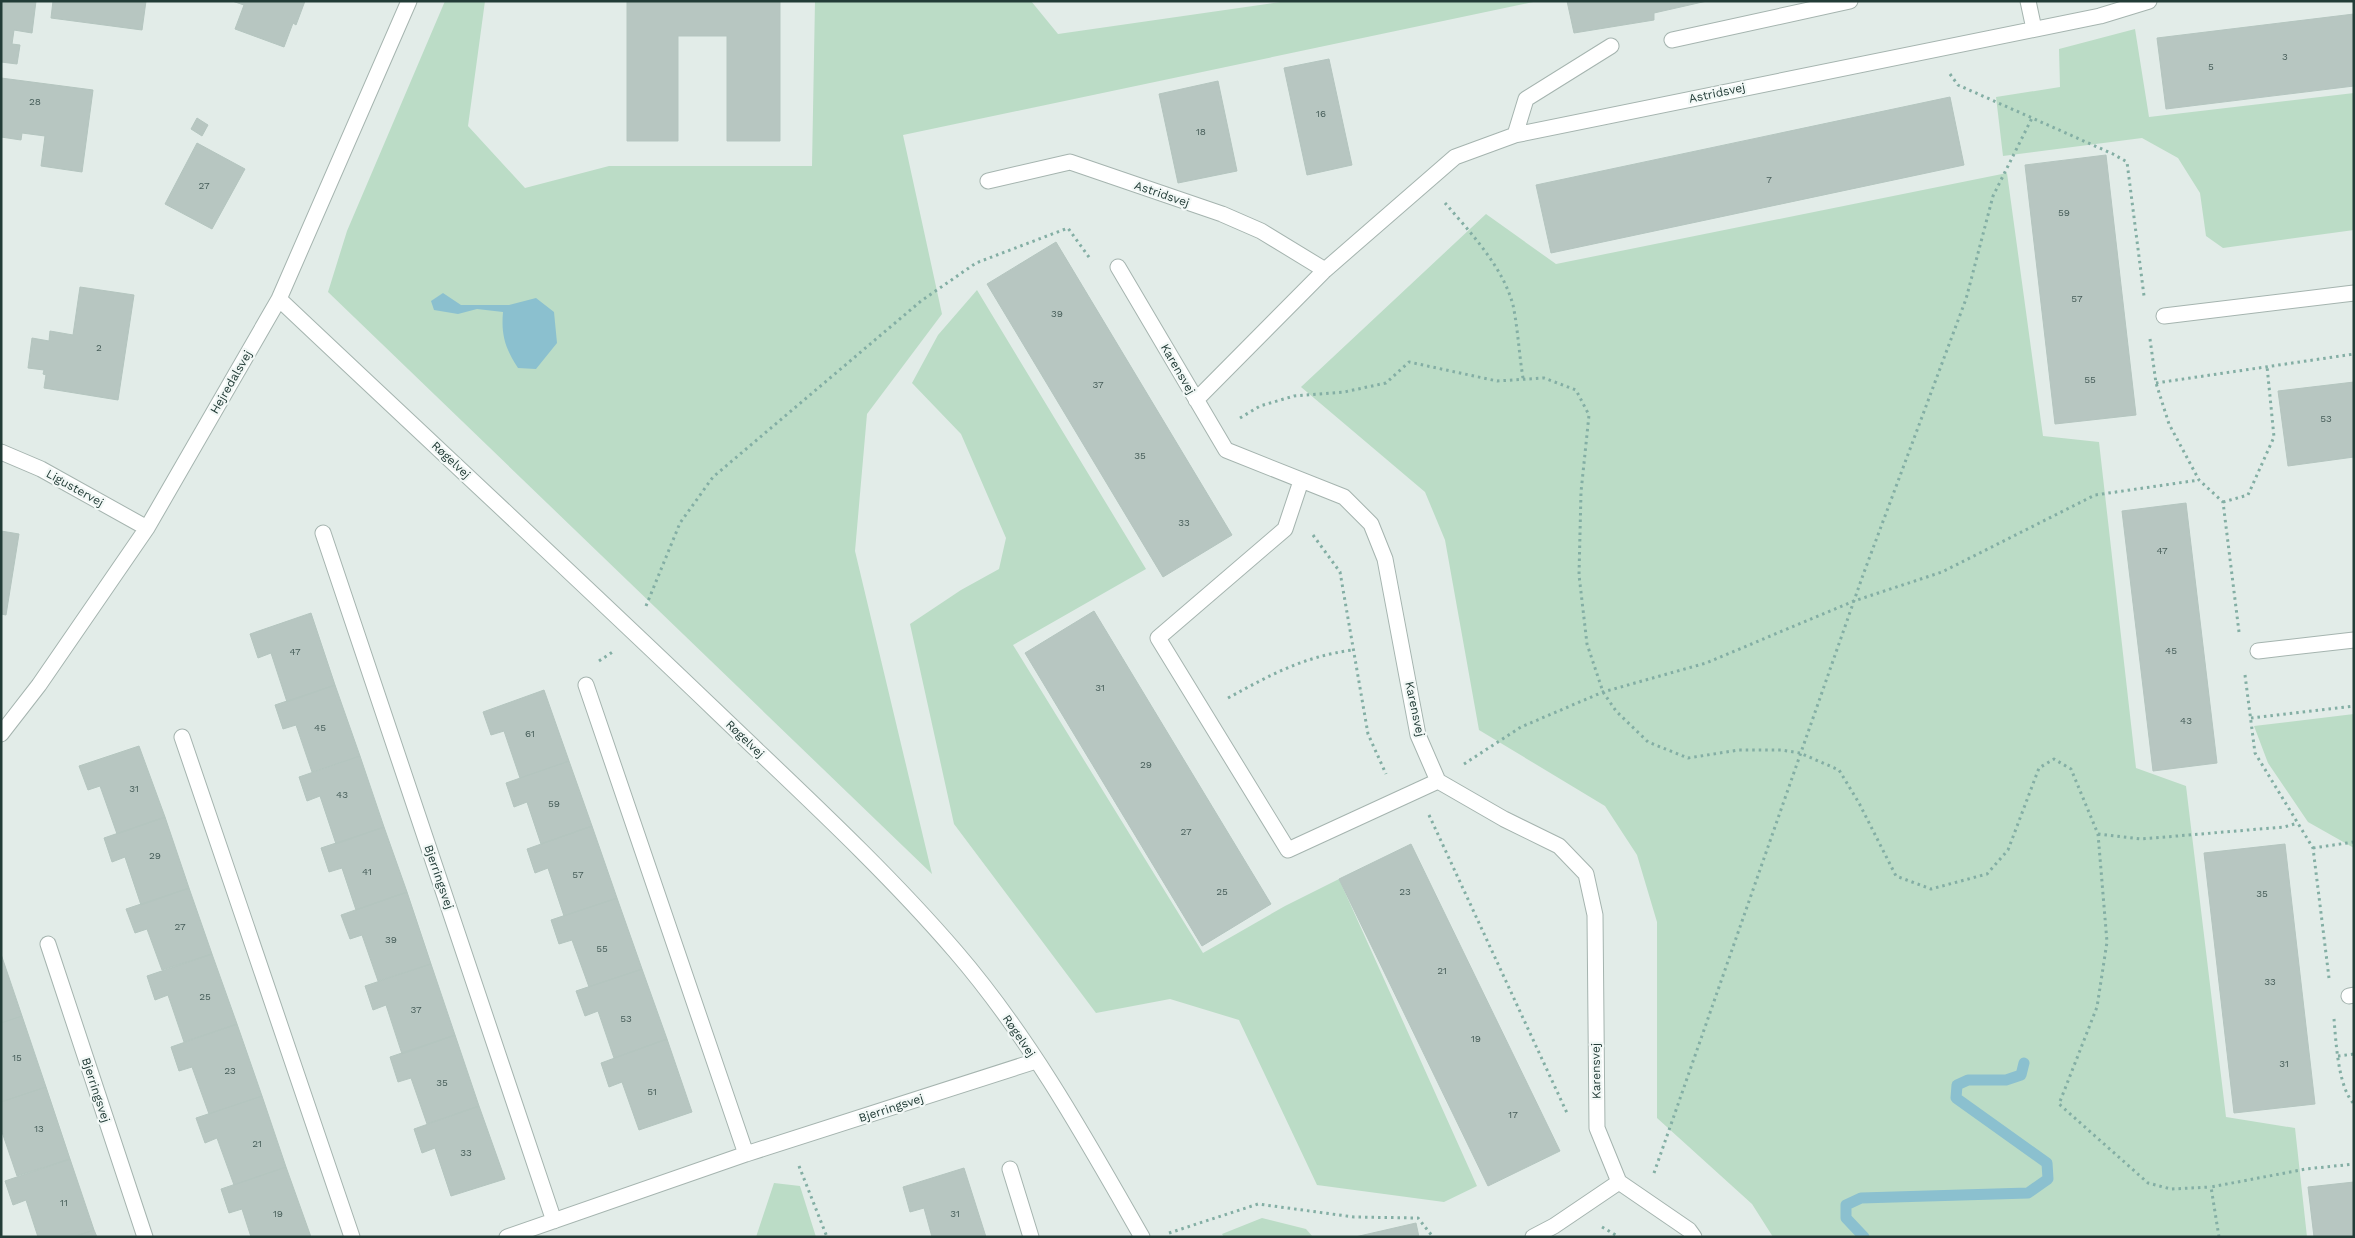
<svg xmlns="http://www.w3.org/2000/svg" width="2355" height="1238" font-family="'Work Sans',sans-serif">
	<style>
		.green { fill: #bbdcc6 }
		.water { fill: #8bc0cf }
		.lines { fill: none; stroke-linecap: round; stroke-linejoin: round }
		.stream { stroke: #8bc0cf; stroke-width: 11 }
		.building { fill: #b7c6c1; stroke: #b4c5bf }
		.minor-casing { stroke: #a5b4af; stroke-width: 17 }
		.path { stroke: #83aea4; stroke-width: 3; stroke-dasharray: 2.5 4; stroke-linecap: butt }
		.minor { stroke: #fff; stroke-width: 15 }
		.labels { text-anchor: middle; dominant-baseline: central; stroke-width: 4.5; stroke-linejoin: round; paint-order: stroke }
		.number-label { font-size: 10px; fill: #475e5a }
		.street-label { font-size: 12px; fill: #223c37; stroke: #f2f8f6 }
	</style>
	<rect width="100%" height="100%" fill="#e2ece8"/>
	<path class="green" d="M445,1h40l-17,125 57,62 84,-22h203l3,-165h216l27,33 229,-33h251l-635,134 39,179 -75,100 -12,137 77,323 -604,-582 19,-61z
		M2135,29l14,88 205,-24v137l-131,18 -17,-12 -6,-43 -22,-35 -36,-20 -139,18 -7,-59 64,-10 -1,-38z
		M2007,173l36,263 56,6 37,326 50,18 40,331 69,11 12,109h-534l-21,-33 -95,-86v-196l-20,-67 -32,-49 -126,-76 -34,-190 -20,-48 -124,-105 185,-173 70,50z
		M977,290l169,279 -133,76 190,308 82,-47 54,-27 138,307 -33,16 -127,-17 -78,-165 -69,-21 -74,14 -142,-189 -44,-200 51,-34 38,-21 7,-31 -45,-104 -49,-51 26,-48z
		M2354,714v134l-46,-26 -40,-59 -14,-37z
		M774,1183l26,3 16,51h-60z
		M1262,1218l44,11 7,8h-89l-2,-3z"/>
	<path class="water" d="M443,293l18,12h48l27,-7 18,14 3,31 -21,26 -18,-1c-13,-20 -17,-33 -15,-56l-26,-3 -19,5 -24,-4 -3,-9z"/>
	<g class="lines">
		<path class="stream" d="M1864,1237l-18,-19v-13l15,-7 167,-5 20,-14 -1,-16 -91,-65 1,-13 11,-5h38l15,-5 3,-12"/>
	</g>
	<path class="building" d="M1,1h35l-4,32 -18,-3 -2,14 8,1 -3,19 -16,-2z
		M53,1h93l-4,29 -91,-12z
		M232,1h73l-9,24 -3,-2 -9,24 -49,-18 9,-24z
		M627,1h153v140h-53v-105h-49v105h-51z
		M1567,1h140l-53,12v7l-80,13z
		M2354,14v72l-188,23 -9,-71z
		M1329,59l23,106 -45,10 -23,-107z
		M1,78l92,12 -11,82 -41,-6 4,-30 -23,-3 -1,7 -20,-3z
		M1218,81l19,90 -59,12 -19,-89z
		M1950,97l14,68 -413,88 -15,-68z
		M197,118l11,7 -6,11 -11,-7z
		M197,143l48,26 -33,60 -47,-25z
		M2106,155l30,260 -81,9 -30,-259z
		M1056,242l176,293 -69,42 -176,-293z
		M80,287l54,8 -16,105 -74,-12 2,-13 -3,-1 1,-4 -16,-2 4,-30 17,3 1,-10 23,4z
		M2354,382v75l-66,9 -10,-75z
		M2186,503l31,260 -64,8 -31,-260z
		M1,531l18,3 -13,81 -5,-1z
		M1094,611l177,293 -69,42 -177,-293z
		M311,613l24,72 -48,17 -16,-49 -13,5 -8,-24z
		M335,685l25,71 -48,16 -16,-47 -13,4 -8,-24z
		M544,690l25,71 -49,17 -16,-47 -13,4 -8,-23z
		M139,746l26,71 -48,17 -17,-48 -12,4 -9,-24z
		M360,756l24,71 -48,17 -16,-48 -13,5 -8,-24z
		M569,761l23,65 -51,18 -14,-42 -13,5 -8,-24z
		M165,817l24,71 -48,17 -16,-48 -13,5 -8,-24z
		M592,826l25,72 -53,18 -16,-48 -13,5 -8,-24z
		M384,827l23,65 -51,18 -14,-42 -13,4 -8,-24z
		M1411,844l149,307 -72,35 -149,-307z
		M2285,844l30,260 -81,9 -30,-260z
		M189,888l23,66 -50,16 -15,-41 -12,4 -9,-24z
		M407,892l24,72 -53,17 -16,-46 -12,4 -9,-24z
		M617,898l25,71 -53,18 -17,-47 -13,4 -8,-24z
		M1,954l21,62 -21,7z
		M212,954l25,70 -53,18 -16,-47 -13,5 -8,-24z
		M431,964l24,71 -53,19 -16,-49 -13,5 -8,-24z
		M642,969l25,70 -53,19 -16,-47 -13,5 -9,-25z
		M22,1016l24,71 -45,15v-79z
		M237,1024l25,72 -53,18 -17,-47 -13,4 -8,-24z
		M455,1035l24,71 -52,18 -16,-46 -13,4 -8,-25z
		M667,1039l25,73 -53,18 -17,-48 -13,5 -8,-24z
		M46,1087l24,72 -53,17 -16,-47v-27z
		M262,1096l24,71 -52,18 -17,-47 -12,5 -9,-25z
		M479,1106l26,73 -54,17 -16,-48 -13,5 -8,-24z
		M70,1159l24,71 -21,7h-35l-12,-37 -13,5 -8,-24z
		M286,1167l25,70h-60l-9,-28 -13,4 -8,-24z
		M964,1168l22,69h-54l-8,-29 -14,4 -7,-25z
		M2354,1182v55h-40l-6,-50z
		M1416,1223l3,14h-64z
		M94,1230l3,7h-24z"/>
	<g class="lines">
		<g class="minor-casing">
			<path id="minor" d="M2028,1l6,28
				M1672,40l178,-39
				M1515,135l11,-36 85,-53
				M988,181l82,-19 152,52 39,17 64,39
				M1118,267l108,183 118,47 27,27 14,35 33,176 20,46 66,38 55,27 27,28 9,41 2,213 22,54 70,48 5,7
				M279,299c145,137 292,273 436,411 80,77 168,157 241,242 74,86 130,187 186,285
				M2164,316l190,-23
				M1196,400l129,-130 130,-113 60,-22 585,-119 49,-15
				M1,452l40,17 106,59
				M1301,481l-16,48 -127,109 130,212 150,-69
				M323,533l231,688
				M2258,651l96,-11
				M586,685l160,469
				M1,734l38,-49 108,-157 132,-229 130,-298
				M182,737l170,500
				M48,944l97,293
				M2349,996l5,-1
				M1010,1169l21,68
				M507,1237l239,-83 290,-93
				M1533,1237l21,-11 65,-44"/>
		</g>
		<path class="path" d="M1950,74l8,11 155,69 14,8 17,134
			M1445,203c25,29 58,64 68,102 5,24 6,49 10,73
			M2150,339l6,44 13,41 30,56 24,22 16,130
			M2156,383l198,-29
			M1240,418l20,-12 34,-10 50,-4 42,-9 23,-21 88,19 47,-3 32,12 13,25 -8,77 -2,83 8,69 16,48 13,19 32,31 40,16 51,-8h42l19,3 39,17 20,33 37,73 35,13 56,-15 21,-24 31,-82 15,-9 17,10 27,65 9,108 -10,65 -38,97 89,79 23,6 40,-2
			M2223,502l25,-7 26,-58 -7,-71
			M1313,535l27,37 28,162 18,40
			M646,606l34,-83 33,-46 208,-176 55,-38 92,-35 23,32
			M599,661l15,-10
			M2245,675l10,78 58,95 16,130
			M1228,698c44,-24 75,-41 124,-48
			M2251,718l103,-12
			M1464,764l57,-37 82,-35 103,-29 148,-62 88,-29 153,-77 104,-15
			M1429,815l138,298
			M2098,834l43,5 143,-12 14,-4
			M2313,848l41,-6
			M2334,1019c2,23 4,68 20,85
			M2338,1056l16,-2
			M799,1166l28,71
			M1654,1173l209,-598 103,-276 27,-103 39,-78
			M1602,1227l17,10
			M1169,1233l89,-29 96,13 64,1 15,19
			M2219,1237l-8,-50 95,-18 48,-5"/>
		<use href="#minor" class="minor"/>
	</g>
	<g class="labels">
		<g class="number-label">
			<text x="2285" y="56">3</text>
			<text x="2211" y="66">5</text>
			<text x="35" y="101">28</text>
			<text x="1321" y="113">16</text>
			<text x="1201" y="131">18</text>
			<text x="1769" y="179">7</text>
			<text x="204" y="185">27</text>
			<text x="2064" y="212">59</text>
			<text x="2077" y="298">57</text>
			<text x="1057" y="313">39</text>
			<text x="99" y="347">2</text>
			<text x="2090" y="379">55</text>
			<text x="1098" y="384">37</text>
			<text x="2326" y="418">53</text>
			<text x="1140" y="455">35</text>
			<text x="1184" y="522">33</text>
			<text x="2162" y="550">47</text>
			<text x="2171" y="650">45</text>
			<text x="295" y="651">47</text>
			<text x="1100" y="687">31</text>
			<text x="2186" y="720">43</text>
			<text x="320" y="727">45</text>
			<text x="530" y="733">61</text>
			<text x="1146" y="764">29</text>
			<text x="134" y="788">31</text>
			<text x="342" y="794">43</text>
			<text x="554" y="803">59</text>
			<text x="1186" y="831">27</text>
			<text x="155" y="855">29</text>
			<text x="367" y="871">41</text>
			<text x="578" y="874">57</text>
			<text x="1222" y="891">25</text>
			<text x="1405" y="891">23</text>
			<text x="2262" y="893">35</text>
			<text x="180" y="926">27</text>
			<text x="391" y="939">39</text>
			<text x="602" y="948">55</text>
			<text x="1442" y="970">21</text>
			<text x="2270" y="981">33</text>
			<text x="205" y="996">25</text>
			<text x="416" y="1009">37</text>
			<text x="626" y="1018">53</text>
			<text x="1476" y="1038">19</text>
			<text x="17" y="1057">15</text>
			<text x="2284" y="1063">31</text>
			<text x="230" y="1070">23</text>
			<text x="442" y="1082">35</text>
			<text x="652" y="1091">51</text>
			<text x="1513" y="1114">17</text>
			<text x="39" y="1128">13</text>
			<text x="257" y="1143">21</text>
			<text x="466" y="1152">33</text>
			<text x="64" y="1202">11</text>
			<text x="278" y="1213">19</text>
			<text x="955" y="1213">31</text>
		</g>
		<g class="street-label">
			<text transform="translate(1717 93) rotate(-12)">Astridsvej</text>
			<text transform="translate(1162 194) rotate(19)">Astridsvej</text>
			<text transform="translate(1178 369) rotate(60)">Karensvej</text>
			<text transform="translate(231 382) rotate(-60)">Hejredalsvej</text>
			<text transform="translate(451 460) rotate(43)">Røgelvej</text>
			<text transform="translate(75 488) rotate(29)">Ligustervej</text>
			<text transform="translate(1415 709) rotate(78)">Karensvej</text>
			<text transform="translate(745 739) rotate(44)">Røgelvej</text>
			<text transform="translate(439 877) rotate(71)">Bjerringsvej</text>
			<text transform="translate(1019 1036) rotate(56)">Røgelvej</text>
			<text transform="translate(1596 1071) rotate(-91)">Karensvej</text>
			<text transform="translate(96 1090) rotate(72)">Bjerringsvej</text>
			<text transform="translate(891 1108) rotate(-18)">Bjerringsvej</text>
		</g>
	</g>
	<rect width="2355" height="1238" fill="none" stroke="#223c37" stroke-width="5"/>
</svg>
